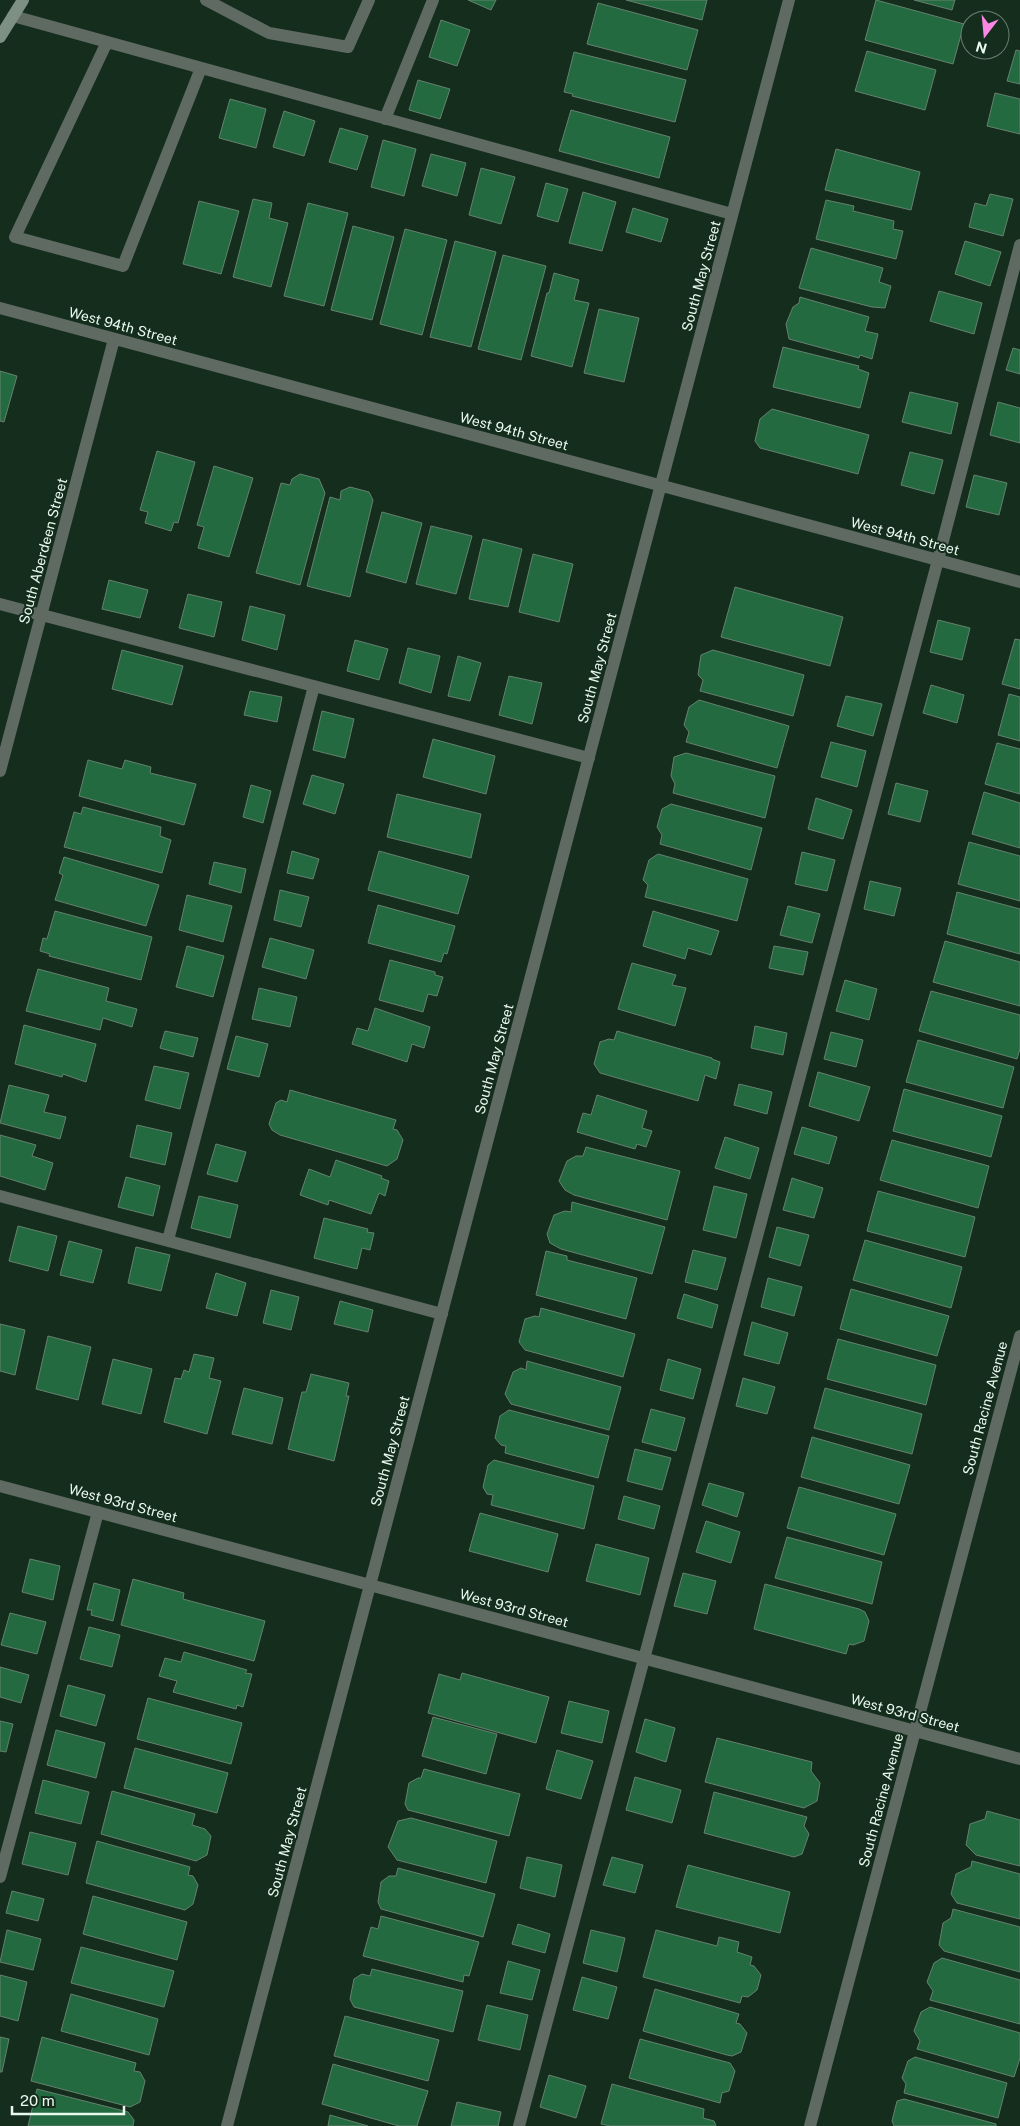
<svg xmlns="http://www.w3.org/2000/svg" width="1020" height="2126" font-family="'Public Sans',sans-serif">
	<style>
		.building { fill: #236a41; stroke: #66816e }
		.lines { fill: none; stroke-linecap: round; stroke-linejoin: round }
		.service { stroke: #5f6a62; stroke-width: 12 }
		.minor { stroke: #5f6a62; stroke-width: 12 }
		.secondary { stroke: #7e9083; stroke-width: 12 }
		.labels { text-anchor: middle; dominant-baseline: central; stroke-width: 4; stroke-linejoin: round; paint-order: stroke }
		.street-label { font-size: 14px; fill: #eaf9ee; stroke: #142d1d }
	</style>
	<rect width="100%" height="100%" fill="#142d1d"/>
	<path class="building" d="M468,0h28l-5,10z
		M626,0h81l-5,20z
		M876,0l88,24 -11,40 -88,-24z
		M914,0h41l-3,10z
		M598,3l100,27 -11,40 -100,-26z
		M441,20l29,10 -13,36 -28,-9z
		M1016,50l4,1v33l-13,-3z
		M867,51l69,19 -11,40 -70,-19z
		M574,52l112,28 -11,42 -103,-26 1,-2 -9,-2z
		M418,80l32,9 -10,30 -31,-9z
		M995,93l25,6v35l-33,-8z
		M230,99l36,10 -10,39 -37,-10z
		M571,110l99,27 -11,41 -100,-27z
		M284,111l31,10 -11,35 -31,-9z
		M340,128l28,8 -11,34 -28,-8z
		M383,140l33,9 -12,47 -33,-9z
		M836,149l84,23 -9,38 -86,-20z
		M431,154l35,9 -9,33 -35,-10z
		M481,168l34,9 -14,47 -32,-9z
		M546,183l22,6 -10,33 -21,-6z
		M583,192l33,10 -14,49 -33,-8z
		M990,194l23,5 -10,37 -34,-9 6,-24 11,3z
		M253,199l19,4 -3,15 19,5 -17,64 -38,-10z
		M826,200l28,6 -1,5 41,10 -1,8 10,2 -7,28 -80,-20z
		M199,201l40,10 -18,63 -38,-10z
		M308,203l40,10 -24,93 -40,-10z
		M633,208l35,11 -7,23 -35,-10z
		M353,226l41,11 -22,83 -41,-10z
		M405,229l42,11 -25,95 -42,-11z
		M455,241l41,11 -25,95 -41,-10z
		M965,241l36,11 -11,34 -35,-12z
		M811,248l72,20 -4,14 12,4 -6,22 -13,-1 -73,-19z
		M503,255l43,11 -25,94 -43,-11z
		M554,273l25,7 -5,20 15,3 -17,64 -41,-11 16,-63h2z
		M939,291l43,12 -8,31 -44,-13z
		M800,297l69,20 -4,14 13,3 -6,25 -12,-4 -1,3 -70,-19 -3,-15 7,-17 6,-4z
		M599,309l40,9 -15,64 -40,-9z
		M783,347l76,19 -1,3 11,4 -9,35 -87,-21z
		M1013,348l7,2v24l-14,-4z
		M0,371l17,5 -13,46 -4,-1z
		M910,392l48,11 -7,31 -49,-12z
		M998,402l22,6v35l-30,-8z
		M772,409l97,26 -11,39 -98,-26 -5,-7 5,-22z
		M157,451l38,11 -17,61 -4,-1 -3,9 -26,-8 3,-11 -8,-2z
		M910,452l33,8 -9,34 -33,-9z
		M214,466l39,12 -24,79 -31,-9 6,-21 -7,-2z
		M300,474l19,5 6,14 -25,92 -44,-12 25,-90 9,2 2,-6z
		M974,475l33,8 -8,32 -33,-8z
		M350,487l19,5 4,8 -23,97 -43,-11 23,-89 10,3 1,-9z
		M382,512l40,11 -16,60 -40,-11z
		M431,526l41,10 -16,58 -40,-10z
		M483,539l39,10 -14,58 -39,-8z
		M533,554l40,10 -14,58 -40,-10z
		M109,580l39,10 -8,28 -38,-9z
		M735,587l108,30 -13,49 -109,-29z
		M188,594l34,8 -8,35 -35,-9z
		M250,606l35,9 -8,35 -35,-10z
		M938,620l32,8 -8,32 -32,-8z
		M1015,639l5,1v49l-18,-5z
		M355,640l33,9 -9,31 -32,-9z
		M408,648l32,8 -9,37 -32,-10z
		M122,650l61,16 -11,39 -60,-16z
		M713,650l91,25 -11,41 -93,-25 3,-11 -5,-5 3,-20z
		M458,656l23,7 -11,38 -22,-5z
		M509,676l33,7 -10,41 -33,-9z
		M931,685l33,10 -7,28 -34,-10z
		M250,691l32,6 -5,25 -33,-7z
		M1009,694l11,3v44l-22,-6z
		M846,696l36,8 -9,32 -36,-10z
		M699,700l90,26 -12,42 -91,-26 3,-10 -5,-7 5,-18z
		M322,711l32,8 -9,39 -32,-8z
		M433,739l62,17 -9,38 -63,-17z
		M831,742l35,9 -9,36 -36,-10z
		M997,743l23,6v45l-35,-10z
		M686,753l89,23 -10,42 -92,-25 2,-9 -4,-8 3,-19z
		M88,760l34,9 3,-9 26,7 -1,6 46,11 -12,41 -105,-29z
		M312,775l32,9 -9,30 -32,-10z
		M896,783l32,8 -8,31 -32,-8z
		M251,785l20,6 -8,32 -20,-6z
		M984,792l36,11v45l-48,-14z
		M397,794l84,20 -10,44 -84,-21z
		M816,798l36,12 -9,29 -35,-10z
		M671,804l91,24 -11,42 -91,-26 2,-9 -5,-8 5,-18z
		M83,807l78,20 -1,9 11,4 -9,33 -98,-26 10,-35 7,2z
		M969,842l51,14v45l-62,-17z
		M292,851l27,8 -6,20 -26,-6z
		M379,851l90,25 -11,38 -90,-24z
		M802,852l33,8 -8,31 -32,-7z
		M658,854l90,25 -11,42 -92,-24 3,-12 -5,-5 6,-20z
		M64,857l95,28 -13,41 -91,-26 8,-25 -4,-2z
		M214,862l32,7 -5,24 -32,-9z
		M870,881l31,7 -7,28 -30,-7z
		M280,890l29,7 -8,30 -27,-7z
		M957,892l63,17v45l-73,-20z
		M187,895l45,11 -9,36 -44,-12z
		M378,905l77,21 -8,28 -3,-1 -3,9 -73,-19z
		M788,906l32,8 -8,29 -32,-8z
		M55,911l97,26 -11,43 -92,-24 1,-2 -10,-3 3,-13 4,1z
		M653,911l66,20 -8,24 -23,-7 -3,11 -42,-13z
		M270,938l44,12 -8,29 -44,-12z
		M945,941l75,21v44l-87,-24z
		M187,946l37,10 -11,41 -37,-10z
		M774,946l34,6 -5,23 -34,-7z
		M390,960l45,12v3l8,2 -6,19 -9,-2 -5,18 -44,-12z
		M632,963l44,12 -4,10 14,3 -11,38 -57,-17z
		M38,969l71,19 -3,13 31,8 -5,18 -29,-9 -3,12 -74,-19z
		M845,980l32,9 -8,31 -33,-9z
		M259,988l38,9 -7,30 -38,-8z
		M931,991l89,24v34l-3,10 -98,-28z
		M375,1008l55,19 -6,21 -12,-4 -5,18 -55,-18 5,-16 11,3z
		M24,1025l72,19 -10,38 -23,-8 -1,3 -47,-13z
		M755,1026l32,7 -4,22 -32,-7z
		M165,1031l33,7 -5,19 -33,-9z
		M617,1031l95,27v1l8,3 -4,17 -11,-4 -7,26 -98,-28 -6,-9 6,-22 9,-3 5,1z
		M831,1032l32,8 -7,27 -32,-8z
		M236,1036l32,8 -9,33 -32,-8z
		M918,1040l96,27 -11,41 -97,-26z
		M154,1066l35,7 -9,36 -35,-9z
		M818,1072l52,15 -11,34 -50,-15z
		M739,1084l33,8 -5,22 -33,-9z
		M9,1085l40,10 -5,17 22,5 -6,22 -60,-16z
		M904,1089l98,27 -11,41 -98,-26z
		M290,1090l106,30 -3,9 4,1 6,10 -6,19 -10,7 -107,-31 -8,-5 -3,-6 7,-21 5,-3 6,2z
		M597,1095l50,16 -5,17 10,3 -6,16 -9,-3 -2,5 -58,-17 6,-19 8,2z
		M137,1125l35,8 -7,32 -35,-8z
		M802,1127l35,10 -8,27 -35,-10z
		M0,1135l36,10 -4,11 21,7 -8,27 -45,-14z
		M725,1137l34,11 -9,31 -35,-11z
		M892,1140l97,26 -11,42 -98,-28z
		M216,1144l30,8 -9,30 -30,-8z
		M586,1147l94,24 -13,49 -93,-25 -9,-5 -6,-9 8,-20 9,-5h7z
		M336,1160l46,16 -1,2 8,3 -4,15 -6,-3 -8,21 -42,-14 -1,5 -28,-10 9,-26 21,8z
		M126,1177l34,9 -7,30 -35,-9z
		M792,1178l31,10 -9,30 -31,-8z
		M714,1186l33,8 -11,44 -33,-8z
		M878,1191l97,26 -10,40 -98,-26z
		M199,1196l39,9 -8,33 -39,-10z
		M572,1202l93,25 -13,47 -91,-25 -11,-6 -3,-9 7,-19 11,-4 6,1z
		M324,1218l44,11 -1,3 7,1 -4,17 -8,-2 -5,21 -43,-11z
		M18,1226l39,10 -9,35 -39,-10z
		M777,1227l32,8 -9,31 -31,-9z
		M865,1240l97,27 -11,41 -98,-28z
		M69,1241l33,9 -9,33 -33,-8z
		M136,1247l34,8 -9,36 -33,-8z
		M693,1250l33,8 -9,32 -32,-8z
		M546,1251l21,5v4l70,18 -11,41 -90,-24z
		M216,1273l30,10 -9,33 -31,-8z
		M768,1278l34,9 -8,29 -33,-9z
		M851,1289l98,27 -12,40 -97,-27z
		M271,1290l28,7 -8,33 -28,-7z
		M684,1294l34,11 -6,23 -35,-10z
		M340,1301l33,9 -5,22 -34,-8z
		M541,1308l94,26 -12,43 -98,-27 -6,-8 6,-23 10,-3 4,1z
		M752,1322l36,11 -9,31 -35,-9z
		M0,1324l25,6 -10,45 -15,-4z
		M48,1336l43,11 -13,53 -42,-11z
		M838,1339l98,26 -10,40 -99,-26z
		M194,1354l20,4 -5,20 12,3 -14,53 -43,-12 11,-44 6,1 3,-9 5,2z
		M113,1359l39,10 -11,45 -39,-10z
		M668,1359l33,10 -8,30 -33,-9z
		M527,1361l94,26 -12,43 -98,-26 -6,-10 8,-22 8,-4 5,2z
		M311,1374l38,9 -3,13h3l-15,65 -46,-12 14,-57h4z
		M743,1378l32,9 -8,27 -31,-8z
		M244,1388l39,10 -11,46 -40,-10z
		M825,1388l97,26 -10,40 -98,-26z
		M651,1409l34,9 -9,33 -34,-9z
		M509,1410l100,26 -11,42 -93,-25 1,-7 -5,-1 -6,-7 5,-22z
		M812,1437l98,28 -11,39 -98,-27z
		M635,1449l36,9 -9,32 -35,-9z
		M494,1460l100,26 -10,43 -93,-24 2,-10 -6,-1 -4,-7 5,-22z
		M709,1483l35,10 -7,24 -35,-12z
		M799,1487l97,27 -12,41 -97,-27z
		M624,1496l36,10 -6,23 -36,-10z
		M480,1513l78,21 -10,38 -79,-21z
		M706,1521l34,11 -9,31 -35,-11z
		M787,1537l95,25 -10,42 -97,-26z
		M596,1544l53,14 -9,37 -54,-14z
		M30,1559l30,7 -7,34 -31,-8z
		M683,1573l33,8 -9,33 -33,-8z
		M133,1579l51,14 -1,6 82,22 -11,40 -133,-36z
		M94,1583l26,7 -7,31 -22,-6 1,-5h-5z
		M765,1584l94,25 6,3 4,9 -5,20 -11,4 -4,-1 -3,10 -92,-25z
		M10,1613l36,9 -9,32 -36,-9z
		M89,1627l31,8 -8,32 -32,-8z
		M184,1652l63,18 -2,3 7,1 -9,33 -6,-2 -1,4 -63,-17 4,-11 -18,-5 6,-18 16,4z
		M0,1667l29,8 -8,28 -21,-6z
		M462,1673l87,24 -13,46 -108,-30 11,-39 21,6z
		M68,1685l37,10 -9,31 -36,-10z
		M148,1698l94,25 -11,41 -94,-25z
		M569,1701l40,10 -7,32 -41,-10z
		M433,1717l64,17 -11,40 -64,-18z
		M645,1719l30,9 -9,34 -30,-10z
		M0,1721l13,3 -7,28 -6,-1z
		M56,1730l49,13 -9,35 -49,-13z
		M717,1738l95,24 -1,9 9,12 -3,18 -13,7 -99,-26z
		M135,1748l93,25 -11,40 -93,-25z
		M557,1750l36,11 -12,38 -35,-10z
		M424,1769l96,25 -11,42 -101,-26 -3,-6 4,-21 9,-5h3z
		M635,1777l46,13 -9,33 -46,-13z
		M43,1780l46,12 -8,32 -46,-11z
		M112,1791l83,23 -3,11 13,4 6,7 -4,19 -11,6 -95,-27z
		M714,1792l93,25 -3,9 5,8 -7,20 -8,3 -90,-24z
		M987,1811l33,9v46l-44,-11 -10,-10 4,-21 15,-5z
		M411,1818l86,23 -11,42 -89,-23 -9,-13 10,-26z
		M30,1832l46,11 -8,32 -46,-11z
		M97,1841l93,26 -2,8 5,1 5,9 -5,19 -8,6 -99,-27z
		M527,1857l35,8 -7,32 -35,-9z
		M612,1857l31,8 -8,28 -32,-8z
		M972,1861l48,13v45l-63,-16 -6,-9 5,-20 15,-7z
		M688,1865l102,27 -10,41 -104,-26z
		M398,1868l97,26 -12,43 -102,-28 -3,-7 3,-20 8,-6h7z
		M12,1891l32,8 -6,22 -32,-8z
		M93,1896l94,26 -10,38 -94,-26z
		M953,1909l67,18v45l-76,-21 -5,-6 4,-22 8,-5z
		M381,1916l98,26 -10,34 -5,-1 -1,7 -100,-26 8,-29 7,2z
		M518,1924l32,10 -5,19 -33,-9z
		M7,1930l34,9 -8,31 -33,-8z
		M591,1930l34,8 -8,34 -34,-9z
		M656,1930l61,16 2,-9 20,5 -2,10 15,5 -2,8 4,1 7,9 -4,15 -9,7 -6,-1 -2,7 -97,-26z
		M81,1947l93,24 -10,36 -93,-24z
		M942,1958l78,22v44l-90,-24 3,-9 -6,-9 7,-19z
		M508,1961l32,9 -8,30 -32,-7z
		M372,1969l91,22 -10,41 -99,-25 -4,-8 4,-20 8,-5 8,2z
		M0,1975l27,7 -9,39 -18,-5z
		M582,1977l35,10 -9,32 -35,-9z
		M655,1989l84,25 -3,9 4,1 7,9 -6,19 -9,4 -5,-1 -84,-24z
		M71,1994l87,25 -9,36 -88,-24z
		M487,2005l41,10 -8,35 -42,-10z
		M930,2007l90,26v25l-6,19 -97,-28 3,-8 -6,-10 7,-19z
		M345,2016l94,24 -11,41 -94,-25z
		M0,2037l9,2 -7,33h-2z
		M42,2037l94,26 -2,8 6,1 5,9 -5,21 -10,5 -99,-26z
		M640,2039l90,24 5,8 -6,20 -7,2 -2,10 -91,-25z
		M915,2057l92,26 -9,35 -94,-25 2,-9 -4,-6 6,-17z
		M333,2064l95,27 -11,35h-18l-77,-22z
		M549,2075l37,11 -10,32 -36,-11z
		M612,2084l92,25 -1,9 11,3 2,5h-106l-9,-2z
		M37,2089l91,23 6,8 -1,6h-105z
		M904,2099l92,25v2h-102l-2,-5 5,-20z
		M457,2102l44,10 -3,14h-47z
		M330,2115l38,11h-40z"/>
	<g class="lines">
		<path class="service" d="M206,0l63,33 79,14 21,-47
			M13,16l719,198
			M107,42l-92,195 108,29 78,-198
			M385,119l48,-119
			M0,604l589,154
			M0,1196l442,118
			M168,1240l146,-554
			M0,1877l98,-365
			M519,2126l419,-1566 82,-315"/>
		<path class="minor" d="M0,308l1020,274
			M0,771l114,-432
			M0,1486l1020,273
			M227,2126l562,-2126
			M810,2126l210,-790"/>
		<path class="secondary" d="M0,37l23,-37"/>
	</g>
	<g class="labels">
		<g class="street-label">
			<text transform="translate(701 276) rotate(-75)">South May Street</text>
			<text transform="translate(123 326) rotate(15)">West 94th Street</text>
			<text transform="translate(514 431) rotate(15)">West 94th Street</text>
			<text transform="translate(905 536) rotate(15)">West 94th Street</text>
			<text transform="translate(43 551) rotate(-75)">South Aberdeen Street</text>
			<text transform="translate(597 668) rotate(-75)">South May Street</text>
			<text transform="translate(494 1059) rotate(-75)">South May Street</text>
			<text transform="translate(985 1408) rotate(-75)">South Racine Avenue</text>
			<text transform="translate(390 1451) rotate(-75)">South May Street</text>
			<text transform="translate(123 1503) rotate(15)">West 93rd Street</text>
			<text transform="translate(514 1608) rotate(15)">West 93rd Street</text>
			<text transform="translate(905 1713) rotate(15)">West 93rd Street</text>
			<text transform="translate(881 1800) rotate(-75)">South Racine Avenue</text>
			<text transform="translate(287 1842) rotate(-75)">South May Street</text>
		</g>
	</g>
	<g transform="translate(985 35) rotate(196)"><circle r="24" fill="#142d1d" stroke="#6a7f71"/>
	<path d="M0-4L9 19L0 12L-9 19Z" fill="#fb87e5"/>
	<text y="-8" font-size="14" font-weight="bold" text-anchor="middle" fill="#eaf9ee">N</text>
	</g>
	<path d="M12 2106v8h112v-8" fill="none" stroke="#eaf9ee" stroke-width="2.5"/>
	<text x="20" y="2106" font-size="15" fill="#eaf9ee" stroke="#142d1d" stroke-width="4" paint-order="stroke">20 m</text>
</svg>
